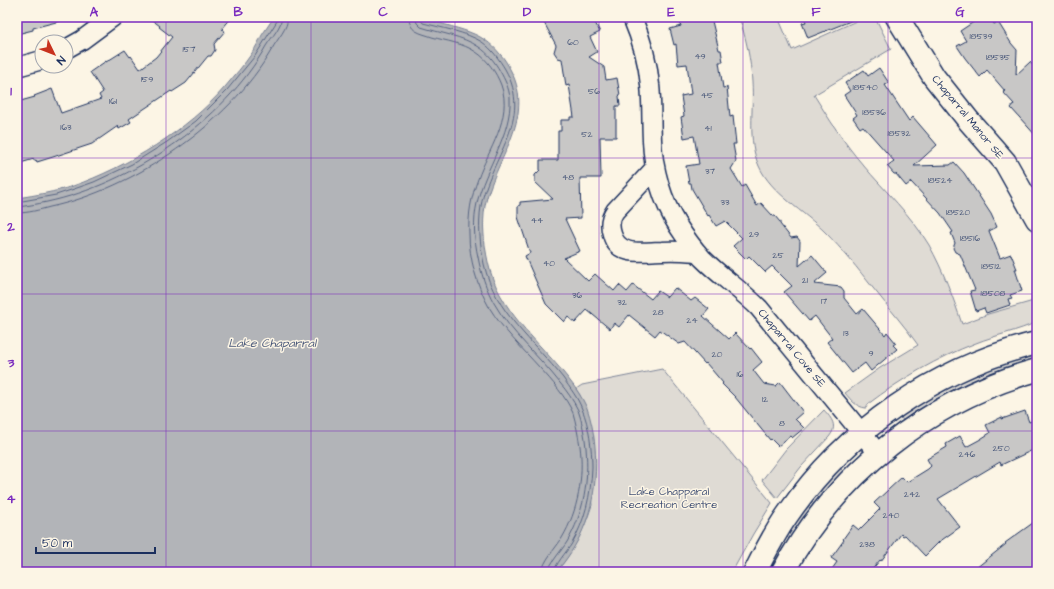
<svg xmlns="http://www.w3.org/2000/svg" width="1054" height="589" font-family="'Architects Daughter',sans-serif">
	<style>
		.green { fill: #dfdbd4; stroke: #7d8599 }
		.water { fill: #b2b4b8; stroke: #767f94 }
		.lines { fill: none; stroke-linecap: round; stroke-linejoin: round }
		.shore { stroke: #576482; stroke-width: 1 }
		.building { fill: #c8c7c6; stroke: #1b2f5e }
		.minor-casing { stroke: #1b2f5e; stroke-width: 21 }
		.tertiary-casing { stroke: #1b2f5e; stroke-width: 25 }
		.minor { stroke: #fcf5e5; stroke-width: 18 }
		.tertiary { stroke: #fcf5e5; stroke-width: 22 }
		.grid { fill: none; stroke: #7b2cbf; stroke-width: 1; stroke-opacity: 0.55 }
		.labels { text-anchor: middle; dominant-baseline: central; stroke-width: 3; stroke-linejoin: round; paint-order: stroke }
		.number-label { font-size: 9px; fill: #465578 }
		.street-label { font-size: 11px; fill: #1b2f5e; stroke: #fcf5e5 }
		.park-label { font-size: 11px; fill: #425176; stroke: #fcf5e5 }
		.water-label { font-size: 12px; font-style: italic; fill: #485779; stroke: #fcf5e5 }
		.neatline { fill: none; stroke: #7b2cbf; stroke-width: 1.5 }
		.grid-label { font-size: 13px; text-anchor: middle; font-weight: bold; fill: #7b2cbf }
	</style>
	<rect width="100%" height="100%" fill="#fcf5e5"/>
	<filter id="ink" filterUnits="userSpaceOnUse"><feTurbulence type="fractalNoise" baseFrequency=".025" numOctaves="2"/><feDisplacementMap in="SourceGraphic" scale="8" xChannelSelector="R" yChannelSelector="G"/><feConvolveMatrix kernelMatrix="1 2 1 2 8 2 1 2 1" color-interpolation-filters="sRGB"/></filter>
	<g filter="url(#ink)">
		<path class="green" d="M739,17h39l14,33 73,-33h10l16,32 -77,46c15,24 30,48 49,70 22,26 48,50 66,80 14,25 24,52 33,79l26,-10 49,-14v22c-19,9 -41,13 -61,21 -39,15 -75,36 -108,61l-2,4c-10,-1 -15,-8 -21,-15l35,-25 38,-23c-14,-20 -30,-38 -45,-57 -15,-19 -30,-38 -48,-56 -20,-20 -54,-39 -66,-66 -12,-27 -5,-55 -7,-84 -1,-22 -6,-44 -13,-65z
			M1032,354l2,7 -130,61 -4,-6 13,-9 58,-31z
			M662,369l110,134 -19,31 -21,38h-176c17,-20 28,-42 36,-67l-12,-110 -4,-6 6,-4z
			M824,410c8,9 14,16 5,27l-28,30 -24,31 -15,-18 24,-31z
			M839,467l5,5 -53,68 -6,-4 13,-19z
			M187,570h21l14,2h-61z"/>
		<path class="water" d="M274,17c31,0 63,0 94,0 16,0 32,-1 48,0 8,1 16,4 24,6 15,5 32,8 45,17 6,4 11,9 15,14 5,5 8,11 11,17 25,48 -17,89 -26,135 -3,19 -1,37 3,56 10,48 50,78 79,115 8,10 15,20 20,31 8,23 10,49 8,72 -3,35 -16,66 -39,92h-334l-14,-2h-21l-26,2h-144v-374c19,-3 38,-6 56,-12 54,-19 115,-56 152,-99 9,-11 19,-22 27,-34 4,-6 7,-12 10,-18 4,-6 8,-12 12,-18z"/>
		<g class="lines">
			<path class="shore" d="M409,17c0,6 2,11 7,14 5,3 11,4 16,6 14,4 31,6 44,15 11,7 20,20 25,33 12,33 -13,65 -23,94 -7,18 -10,36 -9,55 0,24 8,52 20,73 14,23 33,41 51,61 12,13 26,29 33,45 3,10 5,22 7,33 4,31 -2,65 -18,92 -6,10 -19,23 -20,34
				M415,17l2,6 4,4c18,6 42,9 58,20 9,6 16,15 21,24 5,9 9,17 10,27 2,36 -25,70 -33,105 -4,18 -3,36 1,54 3,16 8,32 16,46 17,30 45,53 66,80 7,8 13,17 18,27 4,11 7,26 8,38 3,33 -2,65 -19,94 -5,8 -18,22 -19,30
				M420,17l1,3 2,3c19,5 43,9 59,19 10,7 17,17 23,27 29,51 -15,88 -24,137 -3,19 -1,38 3,58 11,49 50,77 79,114 7,10 15,20 19,31 7,16 10,40 10,58 -1,28 -7,54 -21,78 -4,6 -17,21 -17,27
				M17,202l39,-7 18,-6 20,-7 38,-18 35,-22 29,-21 31,-31 28,-34 22,-35v-4
				M17,207c10,-1 20,-3 30,-5 84,-18 177,-81 219,-156 5,-8 16,-20 16,-29
				M17,213c11,0 22,-3 33,-6 84,-18 179,-83 222,-158 5,-10 16,-20 16,-32"/>
		</g>
		<path class="building" d="M17,17h42l1,4 -27,7v2l-16,4z
			M148,17h84l-10,12 3,2 -11,13 1,6 -4,6h-3l-22,27 -14,9 -1,-1 -42,28 2,3 -12,7 -1,-3 -26,18 -39,13 -16,5 -1,-2 -2,1v-2l-17,5v-62l18,-5 -1,-1 18,-7 9,24 40,-14 -2,-4 4,-3 -13,-20 16,-11v1l19,-12 5,7 1,-1 9,13 16,-12 16,-20 -13,-10 1,-1z
			M541,17h51l8,15 -10,5 7,15 -8,5 15,10 2,13 11,-2 3,17 -1,1 1,10h-4v31h-16l1,41h-21l1,40 -16,1 15,32 -16,7 24,23 7,-7 19,17 5,-6 8,7 6,-7 18,14 7,-8 9,6 8,-9 16,13 4,-3 14,11 -6,7 26,23 6,-6 15,16 1,-1 11,14 -9,8 11,14 12,2 4,-4 23,30 -8,7 9,9 -12,10 -2,-2 -12,10 -7,-7 -1,1 -35,-43 -13,-13 1,-1 -17,-20 -1,1 -20,-22 -6,2 -19,-14 -5,6 -26,-21 -10,12 -5,-4 -4,6 -23,-19 -12,13 -7,-6 -4,5 -18,-18 -21,-48 5,-3 -12,-36v-11l2,-1v-3l33,-3 -18,-17v-7l5,-5v-10h18v-29h3v-11h9v-3h4l-5,-32 -3,1 -4,-27 -4,-1 -4,-6 2,-7z
			M678,17h33l8,33h2l2,12h-4l4,26 4,-1 3,30 3,-1 3,28h-3l3,17 -5,8 11,18 3,-2 12,21 4,-3 12,13h2l5,6v2l11,14 6,-1 3,4 -1,25 13,-11 15,18 -13,11 27,3 3,4v7l13,16 6,-5 22,26 2,-3 9,11 -3,2 4,4 -26,22 -6,-8 -13,10 -25,-31 5,-4 -17,-22 -6,5 -25,-29 8,-6 -20,-20 -7,6 -16,-16 -3,3 -13,-13 9,-8 -17,-17 -9,5 -7,-11 -1,1 -16,-27 -1,-6h-2l-3,-17 13,-2 -5,-28 -10,2 -3,-21 3,-1 -3,-20 10,-2 -4,-30 -9,1 -2,-21 -2,1 -4,-16 11,-3z
			M804,17h54v1l-50,20 -6,-15 4,-1z
			M981,17h8l5,7 4,-2 13,21 6,7 -1,25 14,-13 7,8v67l-26,-29 3,-4 -11,-12 2,-1 -18,-21 -7,7 -15,-19 -8,-12 9,-5 -6,-10z
			M879,68l10,15 -4,2 24,36 4,-4 24,28 -23,21 36,-1 4,-3 10,11 27,41 6,13 -8,4 11,27 11,-4 6,15h-2l7,22 -12,4 2,3 -4,1 2,6 -24,8 -2,-5 -8,3 -6,-20 5,-1 -15,-36 -5,-2 -2,-4 2,-5 -4,-10 2,-1 -13,-19 -29,-31 -5,4 -10,-12h-2l-7,-8 7,-5 -31,-35 -3,2 -7,-10 4,-3 -13,-20 6,-4 -5,-8 19,-13 4,6z
			M1025,411l4,11 8,-3v29l-36,17 -1,-3 -62,37 22,28 -21,15 -14,14 -20,-21 -2,1 -2,-2 -20,27 -1,-1 -10,12h-40l7,-10 -6,-4 13,-18 -1,-1 10,-14 6,5 21,-21 -6,-6 28,-26 5,5 21,-13 3,-3 -4,-7 20,-12 -1,-3 14,-8 6,11 13,-7 11,-7 -4,-8 16,-8v2z
			M1037,520v52h-66l35,-28 -1,-1z"/>
		<g class="lines">
			<g class="minor-casing">
				<path id="minor" d="M632,17c9,21 16,45 18,68 2,18 1,36 2,55 1,29 10,61 26,86 7,11 15,22 24,32 18,18 39,32 57,50l119,145
					M66,49l16,-9 31,-23
					M17,67l25,-7
					M655,168l-40,43c-5,7 -6,14 -3,23 6,24 33,17 50,17 12,-1 23,0 35,1"/>
			</g>
			<g class="tertiary-casing">
				<path id="tertiary" d="M897,17l37,60 35,44 36,41 32,57
					M755,572c10,-20 20,-40 33,-58 58,-84 149,-147 249,-171
					M783,572c53,-99 146,-172 254,-202"/>
			</g>
			<use href="#minor" class="minor"/>
			<use href="#tertiary" class="tertiary"/>
		</g>
	</g>
	<path class="grid" d="M166,17v555M311,17v555M455,17v555M599,17v555M743,17v555M888,17v555M17,158h1020M17,294h1020M17,431h1020"/>
	<g class="labels">
		<g class="number-label">
			<text x="981" y="36">18539</text>
			<text x="573" y="42">60</text>
			<text x="189" y="49">157</text>
			<text x="700" y="56">49</text>
			<text x="998" y="57">18535</text>
			<text x="147" y="79">159</text>
			<text x="865" y="87">18540</text>
			<text x="594" y="91">56</text>
			<text x="707" y="95">45</text>
			<text x="113" y="101">161</text>
			<text x="874" y="112">18536</text>
			<text x="66" y="127">163</text>
			<text x="708" y="128">41</text>
			<text x="899" y="133">18532</text>
			<text x="587" y="134">52</text>
			<text x="710" y="171">37</text>
			<text x="568" y="177">48</text>
			<text x="940" y="180">18524</text>
			<text x="725" y="202">33</text>
			<text x="958" y="212">18520</text>
			<text x="537" y="220">44</text>
			<text x="754" y="234">29</text>
			<text x="970" y="238">18516</text>
			<text x="778" y="255">25</text>
			<text x="549" y="263">40</text>
			<text x="991" y="266">18512</text>
			<text x="805" y="280">21</text>
			<text x="993" y="293">18508</text>
			<text x="577" y="295">36</text>
			<text x="824" y="301">17</text>
			<text x="622" y="302">32</text>
			<text x="658" y="312">28</text>
			<text x="692" y="320">24</text>
			<text x="846" y="333">13</text>
			<text x="871" y="353">9</text>
			<text x="717" y="354">20</text>
			<text x="740" y="374">16</text>
			<text x="765" y="399">12</text>
			<text x="782" y="423">8</text>
			<text x="1001" y="448">250</text>
			<text x="967" y="454">246</text>
			<text x="912" y="494">242</text>
			<text x="891" y="515">240</text>
			<text x="867" y="544">238</text>
		</g>
		<g class="street-label">
			<text transform="translate(968 117) rotate(50)">Chaparral Manor SE</text>
			<text transform="translate(792 348) rotate(50)">Chaparral Cove SE</text>
		</g>
		<g class="park-label">
			<text x="669" y="491">Lake Chapparal<tspan x="669" dy="13">Recreation Centre</tspan></text>
		</g>
		<g class="water-label">
			<text x="272" y="343">Lake Chaparral</text>
		</g>
	</g>
	<rect width="1054" height="589" fill="none" stroke="#fcf5e5" stroke-width="44"/>
	<g transform="translate(54 54) rotate(133)"><circle r="19" fill="#fcf5e5" stroke="#a2a6af"/>
	<path d="M0-3L7 15L0 10L-7 15Z" fill="#c8321e"/>
	<text y="-6" font-size="11" font-weight="bold" text-anchor="middle" fill="#1b2f5e">N</text>
	</g>
	<path d="M36 547v6h119v-6" fill="none" stroke="#1b2f5e" stroke-width="2"/>
	<text x="42" y="547" font-size="12" fill="#1b2f5e" stroke="#fcf5e5" stroke-width="3" paint-order="stroke">50 m</text>
	<rect x="22" y="22" width="1010" height="545" class="neatline"/>
	<g class="grid-label">
		<text x="94" y="16">A</text>
		<text x="238" y="16">B</text>
		<text x="383" y="16">C</text>
		<text x="527" y="16">D</text>
		<text x="671" y="16">E</text>
		<text x="816" y="16">F</text>
		<text x="960" y="16">G</text>
		<text x="11" y="95">1</text>
		<text x="11" y="231">2</text>
		<text x="11" y="367">3</text>
		<text x="11" y="503">4</text>
	</g>
</svg>
